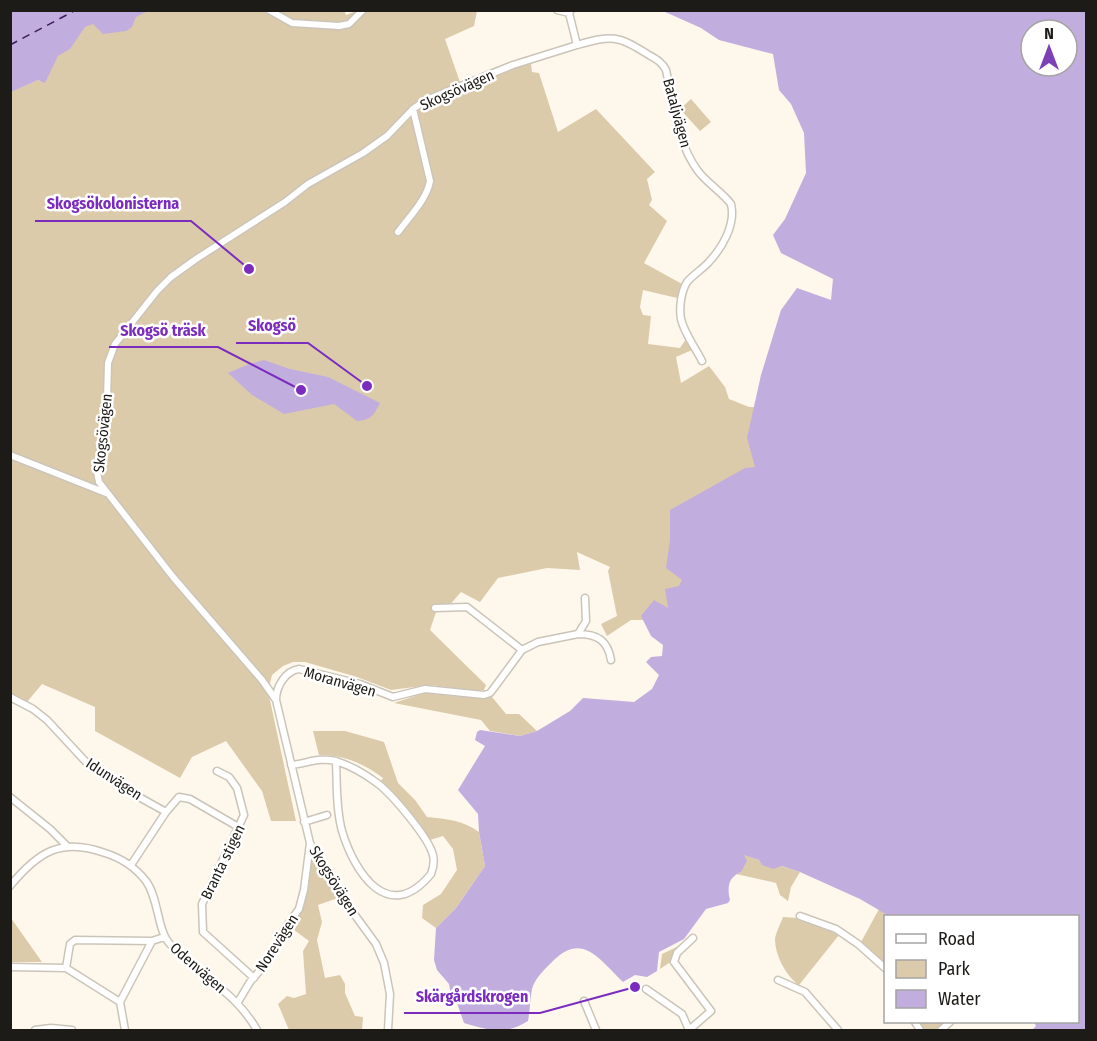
<svg xmlns="http://www.w3.org/2000/svg" width="1097" height="1041" font-family="'Fira Sans Condensed',sans-serif">
	<style>
		.green { fill: #dccbab }
		.water { fill: #c2addf; fill-rule: evenodd }
		.lines { fill: none; stroke-linecap: round; stroke-linejoin: round }
		.ferry { stroke: #3c1e59; stroke-width: 1.5; stroke-dasharray: 8 6; stroke-linecap: butt }
		.minor-casing { stroke: #cbc5b9; stroke-width: 9 }
		.minor { stroke: #fff; stroke-width: 6 }
		.labels { text-anchor: middle; dominant-baseline: central; stroke-width: 5; stroke-linejoin: round; paint-order: stroke }
		.street-label { font-size: 15px; fill: #1d1b17; stroke: #fff }
		.leader { fill: none; stroke: #7b2cbf; stroke-width: 2 }
		.callout-dot { fill: #7b2cbf; stroke: #fff; stroke-width: 2 }
		.callout-label { font-size: 16px; text-anchor: middle; font-weight: bold; fill: #7b2cbf; stroke: #fff; stroke-width: 5; stroke-linejoin: round; paint-order: stroke }
	</style>
	<rect width="100%" height="100%" fill="#fef7eb"/>
	<path class="green" d="M344,10l2,5 13,-5 118,1 -3,15 -29,13 17,49 61,-24h8l1,8 7,1 19,59 38,-23 59,63 -8,7 5,21 -3,5 18,16 -23,42 38,21 -5,14 -34,-8 -3,17 3,8 8,1 -3,28 32,4 6,-9 6,11 -16,7 5,26 28,-17 16,21 4,12 20,8 126,5 -7,208h-237l-24,16 -6,-12 16,-8 -9,-45 2,-4 -33,-15 3,18 -33,-2 -49,10 -18,24 -19,-10 -14,16 -10,1 -7,21 56,55 -2,5 -6,1 -47,-6 -40,5 -34,-13 -52,-15h-12l-10,4 -11,9 -4,16 28,130h-25l-9,-30 -36,-50 -34,16 -12,21 -85,-47v-24l-53,-23 -15,18 -16,-8 -1,-602 28,-12 3,1 19,-70z
		M691,99l20,23 -11,9 -20,-22z
		M424,693l50,5 18,-1 14,17h13l18,17 -17,5 -30,-5 -9,-11 -87,-17z
		M313,731h32l39,11 14,41 17,17 12,17c19,2 36,3 52,15l6,34 -29,42 -20,20 -14,-10 1,-13 18,-11 16,-24 -4,-21 -10,-13 -13,4 -25,-35 -25,-23 3,-4c-19,-14 -40,-24 -64,-23z
		M743,854l16,6 4,5 10,3 9,-2 18,6 -9,15 -3,14 -8,-6 -4,-12 -40,-9 5,-2z
		M314,859l14,26 10,13 -20,7 4,17 -5,18 8,38 15,-3 5,9v9l10,23 8,1 -1,13h-73l-11,-26 9,-8 7,2 12,-4 -3,-43 6,-10 -19,-14 9,-13 11,-54z
		M879,909l10,7h-3l-1,51 -25,-23z
		M783,917l15,1 41,17 -40,50c-13,-9 -24,-30 -24,-46 1,-7 6,-16 8,-22z
		M11,918l31,44h-31z
		M683,944l-11,17 -12,8 2,-15z
		M919,1022h26l-10,8h-10z"/>
	<path class="water" d="M10,11l1,-1 137,1 -12,6 -4,10 -6,4 -23,3 -10,-10 -8,3 -15,22 -12,7 -13,27 -7,-3 -27,12z
		M663,11h423v1019h-54l4,-4 -2,-4h44v-106h-189l-29,-17 -60,-27 -18,-6 -9,3 -11,-4 -3,-5 -15,-5 3,6 -6,11c-13,5 -14,16 -11,28l-2,3 -22,6 -22,30 -25,13 -2,19 -10,6 -12,-2 -12,7c-24,-23 -41,-51 -71,-20 -8,8 -17,16 -20,27 -2,10 -2,21 -4,32 -24,15 -39,9 -64,2l-8,-23 -5,-5 -2,-11 -12,-14 -3,-10 2,-32 20,-20 29,-42 -6,-34 -1,-18 -20,-24 27,-44 -10,-6 2,-8 3,-2 40,6 17,-5 33,-20 13,-13 51,4 18,-13 7,-14 -13,-13 5,-5 11,-1 1,-11 -12,-9 -10,-20 13,-16 14,8 -3,-19 14,-3 3,-6 -16,-12 4,-28v-30l75,-42 10,-1 -8,-29 14,-63 20,-65 16,-22 34,12 2,-21 -52,-26 -8,-18 12,-16 21,-46 -2,-40 -13,-29 -12,-14 -6,-36 -54,-14 -18,-12zM1031,30h36v36h-36z
		M264,360l26,9 38,8 52,26c-6,12 -9,17 -23,18l-23,-17 -50,10 -32,-19 -24,-22 21,-9z"/>
	<g class="lines">
		<path class="ferry" d="M10,45l66,-35"/>
		<g class="minor-casing">
			<path id="minor" d="M269,10l23,13 47,3 10,-2 14,-14
				M557,10l12,3
				M577,45c36,-10 40,-10 72,10 7,4 13,7 17,15 7,33 11,73 32,101 10,13 24,21 33,33 5,21 -9,44 -23,59 -7,7 -15,12 -21,19 -6,10 -8,26 -6,37 3,14 14,28 21,42
				M398,232c11,-15 29,-33 32,-51l-17,-72
				M10,455l96,38
				M435,608l32,-1 55,43
				M578,634l8,-13 -1,-23
				M10,697l23,12 14,11 39,42 35,25 45,25
				M276,700c0,-13 9,-29 23,-31l61,15 33,13 32,-8 59,6 6,-2 4,-5 28,-38 16,-8 40,-8c20,0 30,7 33,26
				M291,765c17,-2 29,-8 45,-4 15,5 29,13 41,22 15,11 49,52 55,69 3,7 2,14 -1,22 -42,51 -76,0 -89,-43 -6,-22 -5,-47 -6,-70
				M217,771l12,6 8,11 7,27 -42,89 1,28 51,46
				M10,797l40,32 17,17
				M304,822l23,-7
				M131,865l35,-53 13,-15 11,2 50,29
				M10,886c28,-34 51,-49 95,-33 16,5 30,14 41,28 13,18 11,49 24,63 29,32 65,47 87,86
				M800,916l36,13 22,15 28,25
				M10,967l56,1 54,34 5,28
				M66,968l4,-24 5,-4 77,1
				M778,980l27,12 33,38
				M646,989l36,25 7,16
				M584,1001l12,29
				M120,1002l32,-61 12,-4
				M238,1002l12,-20 18,-21 17,-33 14,-19 5,-19 6,-47
				M915,1022l5,8
				M35,1030l16,-2 21,2
				M388,1030l2,-36 -6,-31 -8,-19 -46,-63 -20,-38 -34,-143 -14,-20 -89,-103 -74,-95 -2,-10 10,-72 1,-37 7,-19 42,-53 14,-14 25,-18 89,-57 23,-18 55,-31 24,-17 26,-27 13,-9 87,-35 64,-20 -8,-32 2,-3
				M689,1030l22,-19 -37,-49 3,-9 16,-15
				M941,1030l9,-8"/>
		</g>
		<use href="#minor" class="minor"/>
	</g>
	<g class="labels">
		<g class="street-label">
			<text transform="translate(457 90) rotate(-24)">Skogsövägen</text>
			<text transform="translate(677 113) rotate(75)">Bataljvägen</text>
			<text transform="translate(103 433) rotate(-84)">Skogsövägen</text>
			<text transform="translate(340 682) rotate(16)">Moranvägen</text>
			<text transform="translate(114 779) rotate(33)">Idunvägen</text>
			<text transform="translate(223 862) rotate(-64)">Branta stigen</text>
			<text transform="translate(334 881) rotate(58)">Skogsövägen</text>
			<text transform="translate(277 943) rotate(-57)">Norevägen</text>
			<text transform="translate(198 968) rotate(41)">Odenvägen</text>
		</g>
	</g>
	<path class="leader" d="M249 269L191 221H35M367 386L308 343H236M301 390L218 347H109M635 987L540 1013H404"/>
	<g class="callout-dot">
		<circle cx="249" cy="269" r="6"/>
		<circle cx="367" cy="386" r="6"/>
		<circle cx="301" cy="390" r="6"/>
		<circle cx="635" cy="987" r="6"/>
	</g>
	<g class="callout-label">
		<text x="113" y="209">Skogsökolonisterna</text>
		<text x="272" y="331">Skogsö</text>
		<text x="163" y="336">Skogsö träsk</text>
		<text x="472" y="1002">Skärgårdskrogen</text>
	</g>
	<rect width="1097" height="1041" fill="none" stroke="#1d1b17" stroke-width="24"/>
	<rect x="884" y="915" width="195" height="108" fill="#ffffff" stroke="#a5a4a2" stroke-width="1.5"/>
	<rect x="896" y="934" width="30" height="9" fill="#ffffff" stroke="#a5a4a2" stroke-width="1.5"/>
	<text x="938" y="945" font-size="18" fill="#1d1b17">Road</text>
	<rect x="896" y="960" width="30" height="18" fill="#dccbab" stroke="#a5a4a2" stroke-width="1.5"/>
	<text x="938" y="975" font-size="18" fill="#1d1b17">Park</text>
	<rect x="896" y="990" width="30" height="18" fill="#c2addf" stroke="#a5a4a2" stroke-width="1.5"/>
	<text x="938" y="1005" font-size="18" fill="#1d1b17">Water</text>
	<g transform="translate(1049 48)"><circle r="28" fill="#ffffff" stroke="#a5a4a2" stroke-width="1.5"/>
	<path d="M0-4.5L10 22L0 15L-10 22Z" fill="#7d41b7"/>
	<text y="-9" font-size="16" font-weight="bold" text-anchor="middle" fill="#1d1b17">N</text>
	</g>
</svg>
